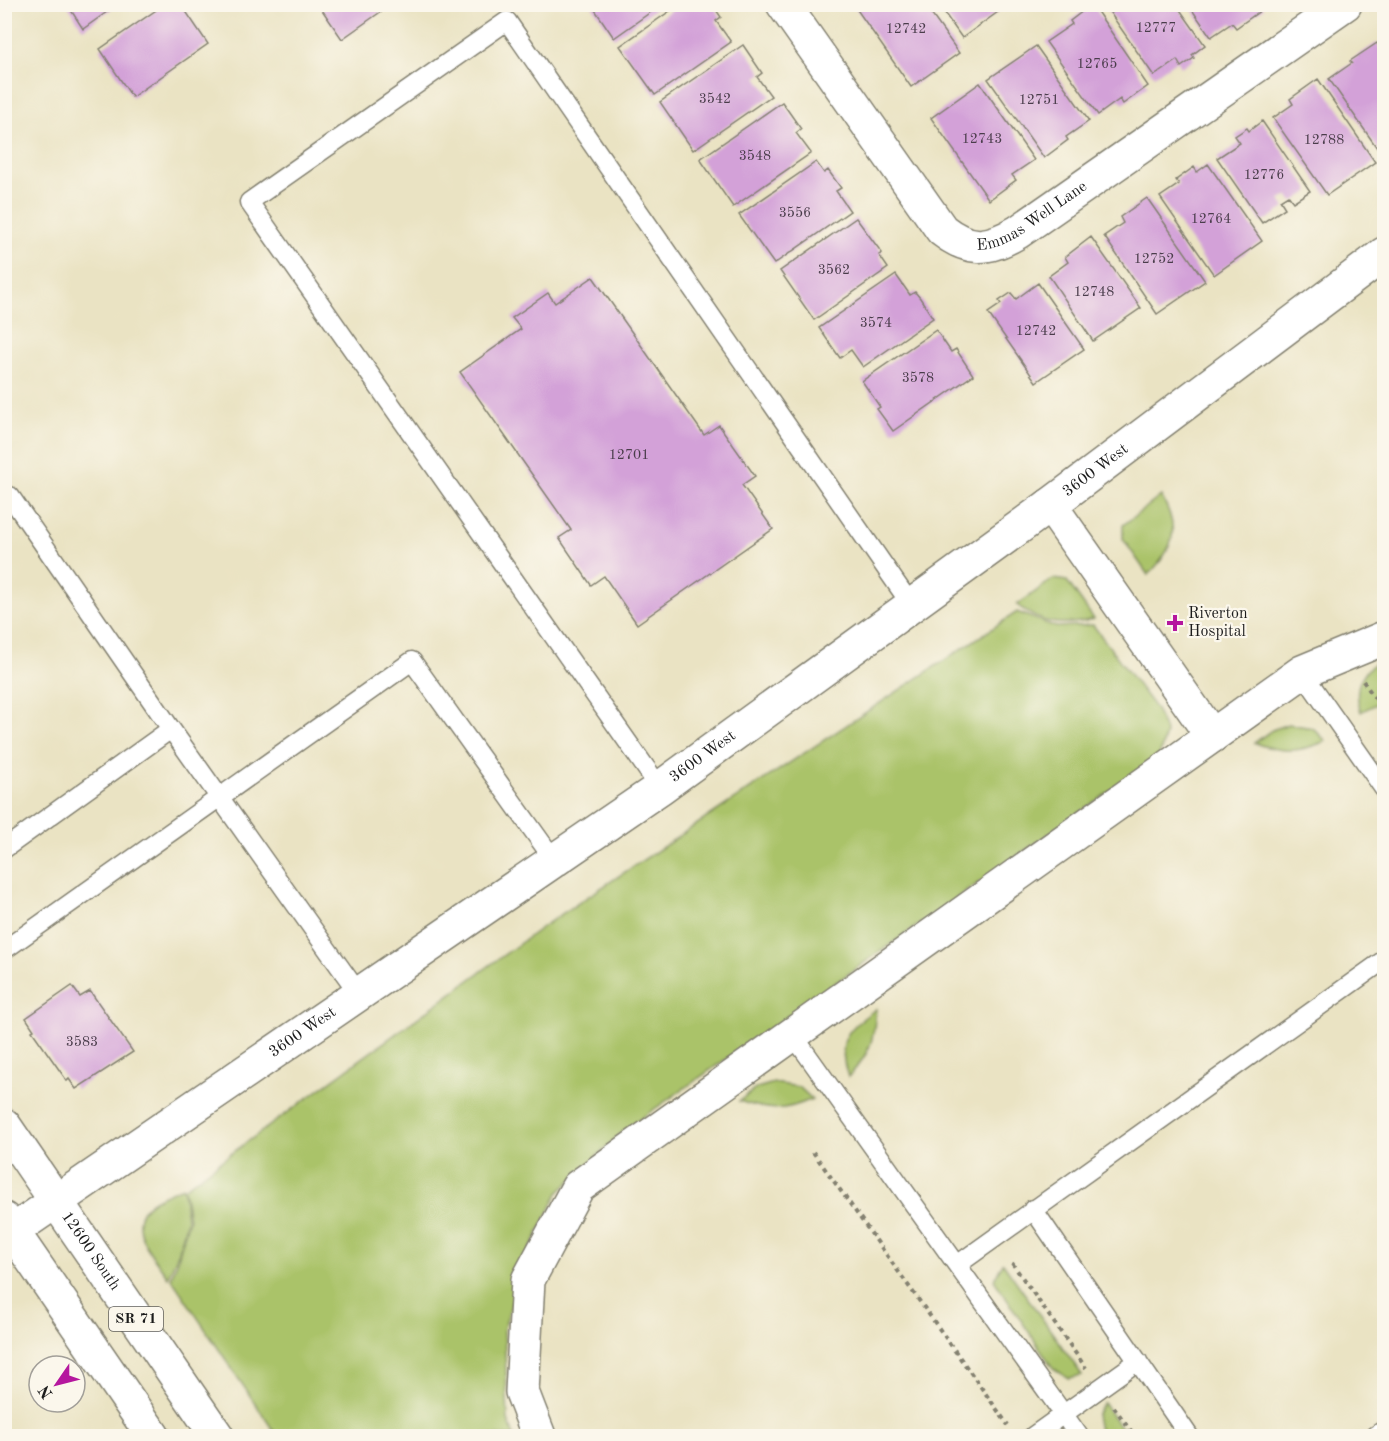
<svg xmlns="http://www.w3.org/2000/svg" width="1389" height="1441" font-family="'Old Standard TT',serif">
	<style>
		.green { fill: #aac369; stroke: #637042; stroke-width: 1.5 }
		.building { fill: #d3a1d8 }
		.lines { fill: none; stroke-linecap: round; stroke-linejoin: round }
		.lane-casing { stroke: #838070; stroke-width: 21 }
		.street-casing { stroke: #838070; stroke-width: 36 }
		.secondary-casing { stroke: #838070; stroke-width: 36 }
		.primary-casing { stroke: #838070; stroke-width: 36 }
		.path { stroke: #838070; stroke-width: 4; stroke-dasharray: 4.5 4.5; stroke-linecap: butt }
		.lane { stroke: #fff; stroke-width: 18 }
		.street { stroke: #fff; stroke-width: 33 }
		.secondary { stroke: #fff; stroke-width: 33 }
		.primary { stroke: #fff; stroke-width: 33 }
		.poi-dot { fill: #b5179e; stroke: #fbf7ec; stroke-width: 2 }
		.labels { text-anchor: middle; dominant-baseline: central; stroke-width: 4.5; stroke-linejoin: round; paint-order: stroke }
		.number-label { font-size: 14px; fill: #4a3d4b }
		.shield { fill: #fbf7ec; stroke: #5f5e5a; stroke-width: 1.5 }
		.shield-label { font-size: 15px; font-weight: bold; fill: #1c1c1c }
		.street-label { font-size: 16px; fill: #1c1c1c; stroke: #fbf7ec }
		.poi-label { font-size: 16px; fill: #1c1c1c; stroke: #fbf7ec; text-anchor: start }
	</style>
	<rect width="100%" height="100%" fill="#fbf7ec"/>
	<filter id="ink" filterUnits="userSpaceOnUse"><feTurbulence type="fractalNoise" baseFrequency=".0167" numOctaves="2"/><feDisplacementMap in="SourceGraphic" scale="12" xChannelSelector="R" yChannelSelector="G"/><feConvolveMatrix kernelMatrix="1 2 1 2 8 2 1 2 1" color-interpolation-filters="sRGB"/></filter>
	<filter id="wash" filterUnits="userSpaceOnUse"><feTurbulence type="fractalNoise" baseFrequency=".008" numOctaves="4" result="noise"/><feDisplacementMap in="SourceGraphic" scale="24" xChannelSelector="R" yChannelSelector="G"/><feGaussianBlur stdDeviation="1.35" result="paint"/><feColorMatrix in="noise" values="0 0 0 0 0 0 0 0 0 0 0 0 0 0 0 0 0 1.4 0 .05"/><feComposite in="paint" operator="in"/></filter>
	<g filter="url(#wash)">
		<rect width="100%" height="100%" fill="#eae3c3"/>
		<path class="green" d="M1161,496c20,33 13,53 -13,79l-25,-36v-14z
			M1053,579l14,2 27,38c-30,8 -53,6 -77,-14z
			M1017,612l39,15 37,-2 63,84 10,24 -7,24 -536,374 -65,62 -33,67 -21,68 4,92 6,16h-237l-106,-158 6,-16 12,-43 -5,-31 361,-263z
			M1384,658v38l-8,8 -15,8c-9,-26 0,-42 23,-54z
			M1288,724l25,4 13,13c-28,12 -43,12 -72,2l18,-13z
			M876,1009c-2,32 -6,45 -28,68 -12,-37 -2,-47 28,-68z
			M774,1083l25,4 13,12c-28,13 -44,12 -73,2l18,-13z
			M183,1187l4,32 -8,32 -11,26c-15,-21 -48,-55 -15,-76 9,-6 20,-10 30,-14z
			M1003,1263l79,112 -13,3 -16,-10 -59,-88z
			M1103,1403l24,33h-24l-4,-5 -3,-16z"/>
		<g id="blocks">
			<path class="building" d="M67,4h51l-35,25z
				M165,4h16l27,40 -76,53 -32,-48z
				M318,4h69l2,2 -47,33z
				M591,4h71l-48,34z
				M680,4h32l9,13 -5,4 15,21 -76,53 -35,-49z
				M853,4h71l35,49 -48,34z
				M938,4h71l-47,34z
				M1092,4l56,82 -25,18 -3,-5 -22,16 -52,-73 26,-18 -2,-3z
				M1116,4h60l29,41 -13,10 2,3 -13,9 -4,-7 -23,16 -46,-66z
				M1188,4h73l3,4 -28,20 -4,-5 -21,14z
				M1377,43l7,11v99l-2,2 -53,-76 23,-16 -2,-2z
				M743,45l19,28 -5,4 14,19 -78,54 -33,-48z
				M1036,46l53,75 -23,16 2,3 -24,18 -56,-79z
				M1318,79l57,83 -48,33 -54,-77 20,-14 -3,-5z
				M980,83l54,77 -22,15 4,5 -27,20 -58,-82z
				M782,102l19,27 -5,4 15,20 -78,54 -33,-48z
				M1262,121l48,70 -17,11 -5,-7 -8,5 5,8 -23,15 -45,-65 23,-15 -5,-7 12,-8 2,3z
				M816,162l8,11 4,-3 13,18 -5,3 14,20 -76,53 -35,-49z
				M1208,164l54,77 -48,34 -54,-78 19,-13 -3,-4 18,-13 3,5z
				M1147,198l58,83 -48,33 -53,-78 19,-13 -3,-6z
				M856,218l26,35 -3,2 9,13 -74,52 -34,-49z
				M1091,237l50,71 -48,33 -44,-65 19,-14 -3,-5z
				M896,275l14,20 5,-3 5,6 13,20 -70,49 -12,-17 -11,8 -21,-30z
				M593,277l111,158 15,-10 36,51 -13,9 31,44 -136,95 -33,-48 -13,9 -32,-47 12,-8 -111,-158 61,-43 -9,-11 36,-25 7,10z
				M1038,283l46,66 -48,33 -48,-69 13,-9 -2,-3 12,-8 5,6z
				M936,330l15,22 5,-3 17,26 -80,56 -16,-22 3,-2 -18,-26z
				M72,986l8,11 10,-6 43,61 -57,37 -7,-10 -2,2 -35,-50 2,-1 -8,-12z"/>
		</g>
	</g>
	<g filter="url(#ink)">
		<use href="#blocks" fill-opacity="0" stroke="#838070" stroke-width="1.5"/>
		<g class="lines">
			<g class="lane-casing">
				<path id="lane" d="M4,500l6,-4 161,233 188,265
					M1302,672l82,117
					M660,788l-411,-586 258,-181 405,585
					M4,849l167,-120
					M4,944l3,4 405,-287 142,199
					M793,1035l286,401
					M1033,1209l156,227
					M957,1265l427,-305
					M1033,1436l105,-75
					M1375,1436l9,-6"/>
			</g>
			<g class="street-casing">
				<g id="street">
					<path id="s1" d="M783,4l159,226c28,22 47,19 76,2l327,-228"/>
					<path d="M1050,505l162,231"/>
					<path d="M539,1436l-17,-44 6,-112 50,-93 724,-515 82,-34"/>
				</g>
			</g>
			<g class="secondary-casing">
				<g id="secondary">
					<path id="s2" d="M4,1237l656,-449 390,-283 334,-251"/>
				</g>
			</g>
			<g class="primary-casing">
				<g id="primary">
					<path id="s3" d="M4,1125l213,311"/>
					<path d="M4,1219l149,217"/>
				</g>
			</g>
			<path class="path" d="M1363,681l21,30
				M813,1152l195,273
				M1012,1263l74,105
				M1114,1407l20,29"/>
			<use href="#lane" class="lane"/>
			<use href="#street" class="street"/>
			<use href="#secondary" class="secondary"/>
			<use href="#primary" class="primary"/>
		</g>
	</g>
	<path class="poi-dot" d="M1172 614h6v6h6v6h-6v6h-6v-6h-6v-6h6z"/>
	<g class="labels">
		<g class="number-label">
			<text x="1156" y="28">12777</text>
			<text x="906" y="29">12742</text>
			<text x="1097" y="64">12765</text>
			<text x="715" y="99">3542</text>
			<text x="1039" y="100">12751</text>
			<text x="982" y="139">12743</text>
			<text x="1324" y="140">12788</text>
			<text x="755" y="156">3548</text>
			<text x="1264" y="175">12776</text>
			<text x="795" y="213">3556</text>
			<text x="1211" y="219">12764</text>
			<text x="1154" y="259">12752</text>
			<text x="834" y="270">3562</text>
			<text x="1094" y="292">12748</text>
			<text x="876" y="323">3574</text>
			<text x="1036" y="331">12742</text>
			<text x="918" y="378">3578</text>
			<text x="629" y="455">12701</text>
			<text x="82" y="1042">3583</text>
		</g>
		<rect class="shield" x="109" y="1307" width="54" height="24" rx="4.5"/>
		<g class="shield-label">
			<text x="136" y="1319">SR 71</text>
		</g>
		<g class="street-label">
			<text stroke="none"><textPath href="#s1" startOffset="378">Emmas Well Lane</textPath></text>
			<text stroke="none"><textPath href="#s2" startOffset="1334">3600 West</textPath></text>
			<text stroke="none"><textPath href="#s2" startOffset="848">3600 West</textPath></text>
			<text stroke="none"><textPath href="#s2" startOffset="362">3600 West</textPath></text>
			<text stroke="none"><textPath href="#s3" startOffset="153">12600 South</textPath></text>
		</g>
		<g class="poi-label">
			<text x="1188" y="614">Riverton<tspan x="1188" dy="18">Hospital</tspan></text>
		</g>
	</g>
	<rect width="1389" height="1441" fill="none" stroke="#fbf7ec" stroke-width="24"/>
	<g transform="translate(57 1384) rotate(235)"><circle r="28" fill="#fbf7ec" stroke="#a29f99" stroke-width="1.5"/>
	<path d="M0-4.5L10 22L0 15L-10 22Z" fill="#b5179e"/>
	<text y="-9" font-size="16" font-weight="bold" text-anchor="middle" fill="#1c1c1c">N</text>
	</g>
</svg>
